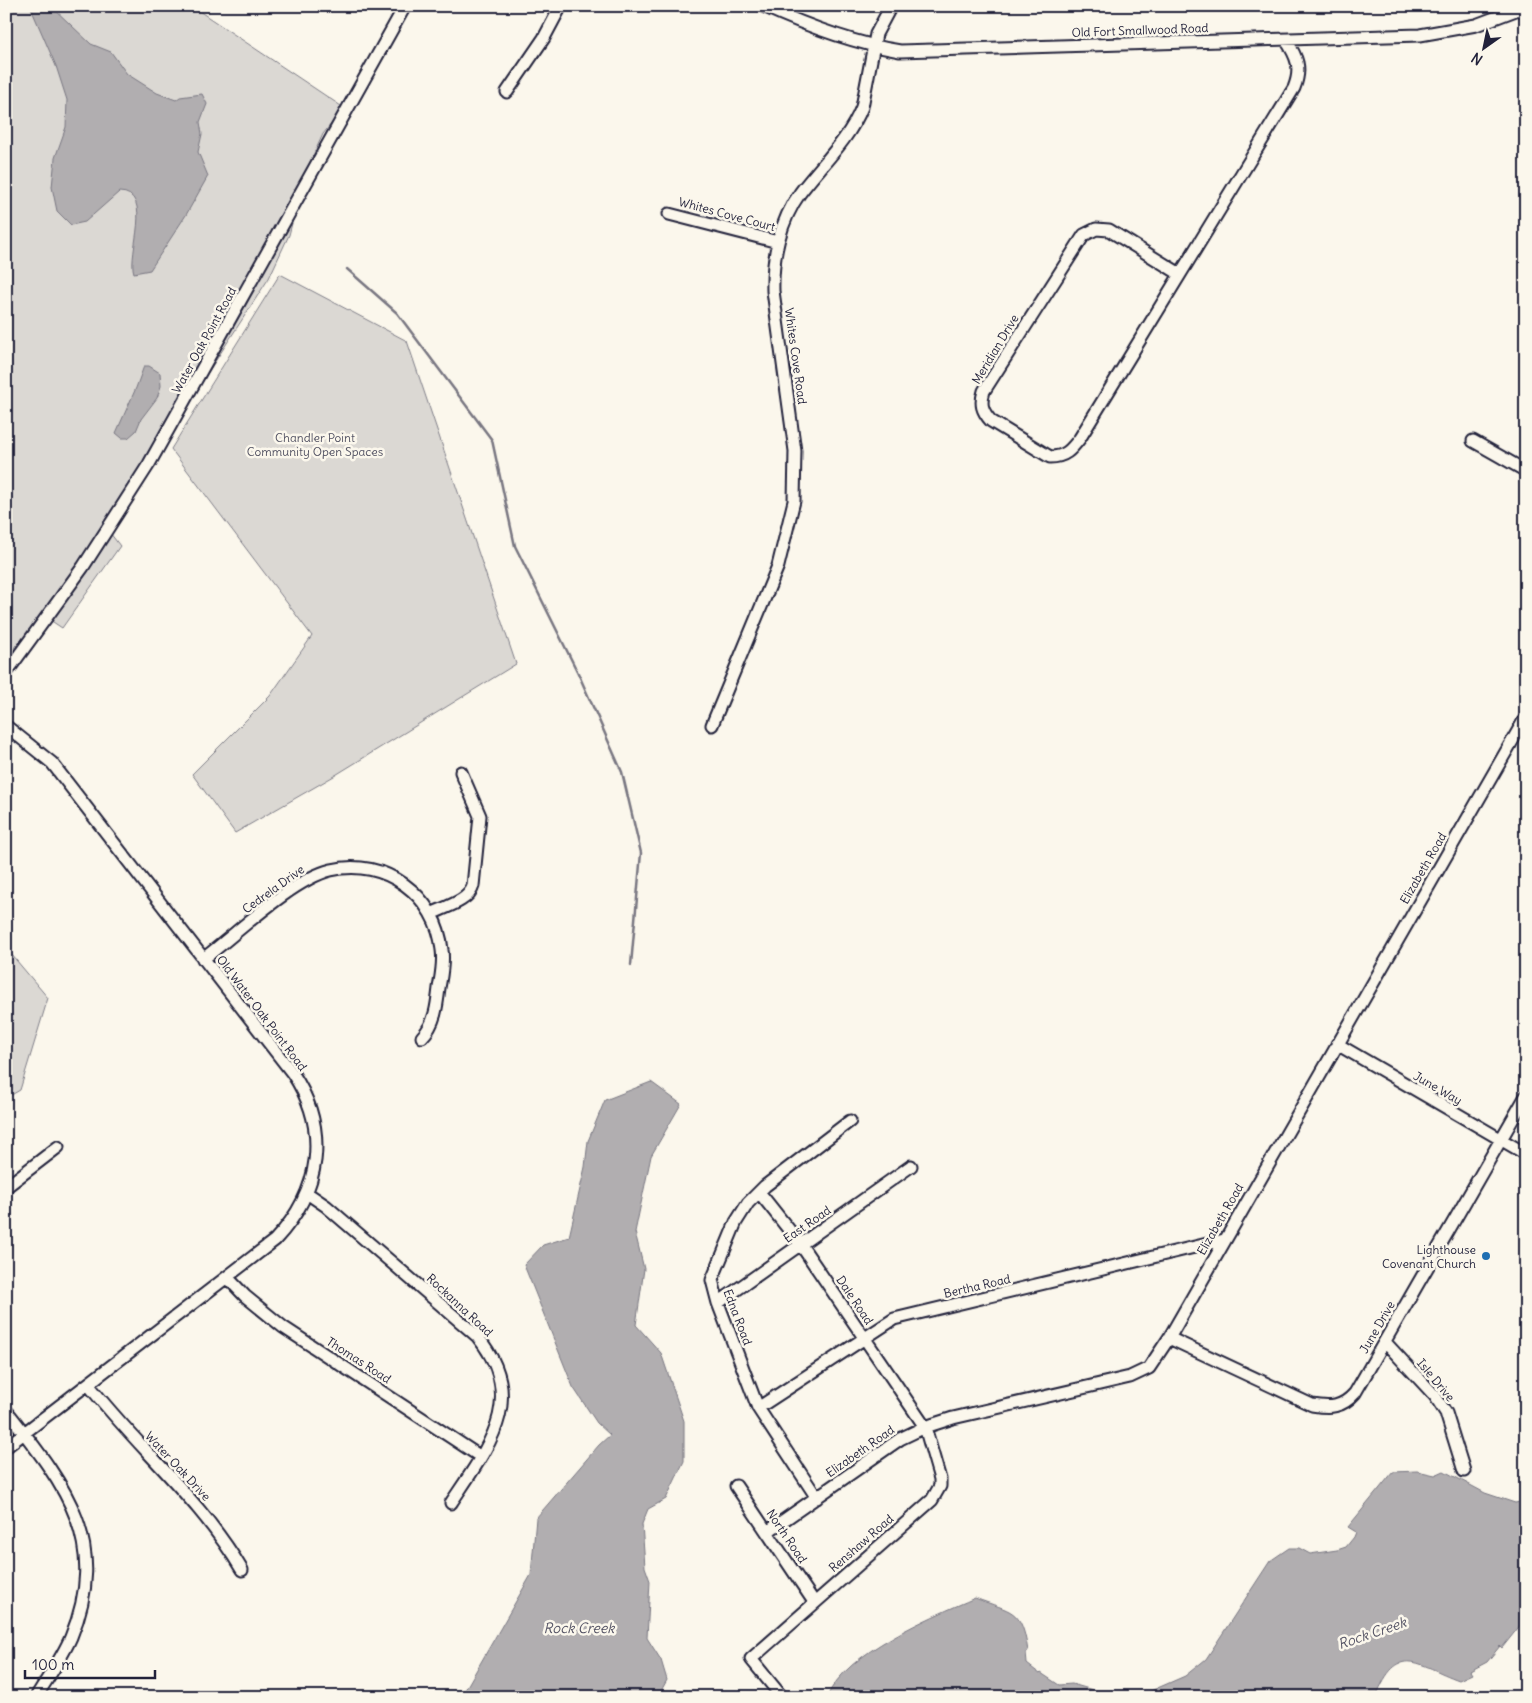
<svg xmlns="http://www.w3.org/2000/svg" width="1532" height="1703" font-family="Delius,sans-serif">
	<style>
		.green { fill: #dbd8d3; stroke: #7e7d87 }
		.water { fill: #b1aeb0; stroke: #787681 }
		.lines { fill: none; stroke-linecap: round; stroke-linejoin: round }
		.stream { stroke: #787681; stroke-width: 2.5 }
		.minor-casing { stroke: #22223b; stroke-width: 15 }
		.major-casing { stroke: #22223b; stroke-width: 19 }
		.minor { stroke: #fbf7ec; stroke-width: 11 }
		.major { stroke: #fbf7ec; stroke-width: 15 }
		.poi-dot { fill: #1f6fb2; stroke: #fbf7ec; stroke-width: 2 }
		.labels { text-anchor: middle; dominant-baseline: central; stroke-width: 5; stroke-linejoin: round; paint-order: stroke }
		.street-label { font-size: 12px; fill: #22223b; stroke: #fbf7ec }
		.park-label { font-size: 12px; fill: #505061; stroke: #fbf7ec }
		.poi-label { font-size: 12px; fill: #22223b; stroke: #fbf7ec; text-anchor: end }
		.water-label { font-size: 14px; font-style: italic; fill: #545364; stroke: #fbf7ec }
	</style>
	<rect width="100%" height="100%" fill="#fbf7ec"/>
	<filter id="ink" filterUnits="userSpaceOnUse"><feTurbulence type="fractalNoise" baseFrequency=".02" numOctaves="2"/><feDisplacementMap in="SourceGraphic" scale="10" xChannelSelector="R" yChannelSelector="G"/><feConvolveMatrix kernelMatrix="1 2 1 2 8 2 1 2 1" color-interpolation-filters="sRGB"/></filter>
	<g filter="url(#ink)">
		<path class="green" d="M6,6h191l-1,3 148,99 -21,26 -18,39 -16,62 -20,43 -162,251 13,17 -58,82 -15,-10 -25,33 -6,-6 -10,15z
			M280,274l127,67 109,323 -182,112 -99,57 -43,-59 78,-78 42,-60 -141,-187z
			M6,948l42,50 -28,92 -14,8z"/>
		<path class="water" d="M30,6h21l40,38 20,8 16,22 30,19 19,7 4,-3 22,-3 5,10 -7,18 2,12 -4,18 10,24 -22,39 -36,55 -16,3c-7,-19 21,-81 -15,-81l-34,30 -14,3 -14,-14 -5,-24 3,-29 11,-31 1,-27 -11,-34z
			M144,366h5l11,7 1,13 -4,12 -16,21 -5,12 -8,7h-6l-6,-5 20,-45z
			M651,1082l30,22 -30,52 -16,76 9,37 -8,56 25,28 23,68v40l-18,38 -18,10 -6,15 3,43 5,14 -3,57 14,22 6,20 -5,9 6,8h-207l70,-122 5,-57 63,-73 11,-10 -13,-12 -24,-36 -49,-122 19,-20 26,-8 16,-70 3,-26 17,-41z
			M1417,1471l18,4 9,-4 41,22 30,10 5,-1v-7l4,-1 2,5v119l-24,30 -2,-2 -13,16 -17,9 2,3 -13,6c-42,-15 -61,-39 -83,17h-239l48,-21 21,-17 64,-98 19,-13h10l11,6 27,-4 9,-3 8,-10 2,-5 -8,-5 45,-55z
			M975,1598c38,15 46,9 53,53l-2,1 1,12 13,10 1,-1 18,12 13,-1 45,13h-290c19,-45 104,-80 148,-99z"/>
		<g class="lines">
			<path class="stream" d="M347,269l50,44 95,127 23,106 63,127 44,99 19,81 -10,112"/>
			<g class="minor-casing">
				<path id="minor" d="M763,6c44,20 89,37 137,45l520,-16 56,-10 45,-17
					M507,92l37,-54 17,-32
					M669,214l109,28
					M1180,274l-71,-44 -13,-1 -12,6 -100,156c-4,13 -2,20 7,30l59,36c15,0 21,-7 30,-19l214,-350c8,-20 3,-31 -8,-48
					M1473,441l53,30
					M6,673l77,-106 66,-103 256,-458
					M712,725l66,-159 16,-65 1,-50 -22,-160c-1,-34 7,-70 27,-98 21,-28 49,-53 62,-86l14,-73 15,-28
					M6,726l46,37 241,311c37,56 28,117 -18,166l-269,207
					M431,914c14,-7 38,-13 42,-28l7,-70 -19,-44
					M203,959c33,-25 90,-80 128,-89 54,-13 106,26 111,80 2,13 -1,26 -3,38 -2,18 -4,36 -17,49
					M1337,1044l189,110
					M6,1187l52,-40
					M759,1192l42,53 124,182 15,52v7l-8,14 -181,159 31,38
					M307,1193l19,13 151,130c52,63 11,111 -26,167
					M227,1277l18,19 38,31 198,130
					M718,1303l193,-137
					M1169,1338l143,67c18,3 30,3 43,-12l171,-297
					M1385,1342l50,54 11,17 18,58
					M88,1384c50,64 113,116 154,186
					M758,1408l136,-89 330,-79
					M6,1410c57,73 105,130 65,227 -9,21 -23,40 -35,60
					M736,1486l78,116
					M817,1498l-59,-90 -40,-105 -6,-23 24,-58 12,-19 17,-17 85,-65
					M767,1532l133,-93 25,-12 28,-9 177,-41 19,-9 20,-30 357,-621"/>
			</g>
			<g class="major-casing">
				<path id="major" d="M1519,6l7,5"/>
			</g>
			<use href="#minor" class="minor"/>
			<use href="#major" class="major"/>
		</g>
	</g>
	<circle class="poi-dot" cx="1486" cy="1256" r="5"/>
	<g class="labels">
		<g class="street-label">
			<text transform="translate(1140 30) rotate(-2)">Old Fort Smallwood Road</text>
			<text transform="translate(727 214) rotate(15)">Whites Cove Court</text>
			<text transform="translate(204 340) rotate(-61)">Water Oak Point Road</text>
			<text transform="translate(995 349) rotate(-59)">Meridian Drive</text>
			<text transform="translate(796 356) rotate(82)">Whites Cove Road</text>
			<text transform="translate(1423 868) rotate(-60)">Elizabeth Road</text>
			<text transform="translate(273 889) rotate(-36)">Cedrela Drive</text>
			<text transform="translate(262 1013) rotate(53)">Old Water Oak Point Road</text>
			<text transform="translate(1438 1088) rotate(30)">June Way</text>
			<text transform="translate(1220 1219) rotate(-60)">Elizabeth Road</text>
			<text transform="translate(807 1224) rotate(-35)">East Road</text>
			<text transform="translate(977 1286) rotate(-13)">Bertha Road</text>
			<text transform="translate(855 1300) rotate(56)">Dale Road</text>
			<text transform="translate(460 1305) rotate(43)">Rockanna Road</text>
			<text transform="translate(738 1317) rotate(69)">Edna Road</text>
			<text transform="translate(1377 1327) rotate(-60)">June Drive</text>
			<text transform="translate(359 1360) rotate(33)">Thomas Road</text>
			<text transform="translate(1436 1380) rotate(50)">Isle Drive</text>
			<text transform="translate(860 1451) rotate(-35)">Elizabeth Road</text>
			<text transform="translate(178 1466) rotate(47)">Water Oak Drive</text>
			<text transform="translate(787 1536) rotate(56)">North Road</text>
			<text transform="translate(861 1543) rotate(-41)">Renshaw Road</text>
		</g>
		<g class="park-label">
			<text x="315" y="437">Chandler Point<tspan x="315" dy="14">Community Open Spaces</tspan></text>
		</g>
		<g class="poi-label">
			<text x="1476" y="1249">Lighthouse<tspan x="1476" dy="14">Covenant Church</tspan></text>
		</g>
		<g class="water-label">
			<text x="579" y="1628">Rock Creek</text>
			<text transform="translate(1372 1633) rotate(-19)">Rock Creek</text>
		</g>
	</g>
	<rect width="1532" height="1703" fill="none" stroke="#fbf7ec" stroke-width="25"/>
	<rect x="12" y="12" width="1507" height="1678" fill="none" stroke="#22223b" stroke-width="2" filter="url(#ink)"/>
	<g transform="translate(1484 48) rotate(213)" stroke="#fbf7ec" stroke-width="4" paint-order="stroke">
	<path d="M0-4L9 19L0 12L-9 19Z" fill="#22223b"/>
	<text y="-8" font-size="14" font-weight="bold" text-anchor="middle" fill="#22223b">N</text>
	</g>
	<path d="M25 1670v8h130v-8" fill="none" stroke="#22223b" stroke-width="2.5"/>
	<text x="32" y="1670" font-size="15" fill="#22223b" stroke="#fbf7ec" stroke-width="4" paint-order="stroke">100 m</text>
</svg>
